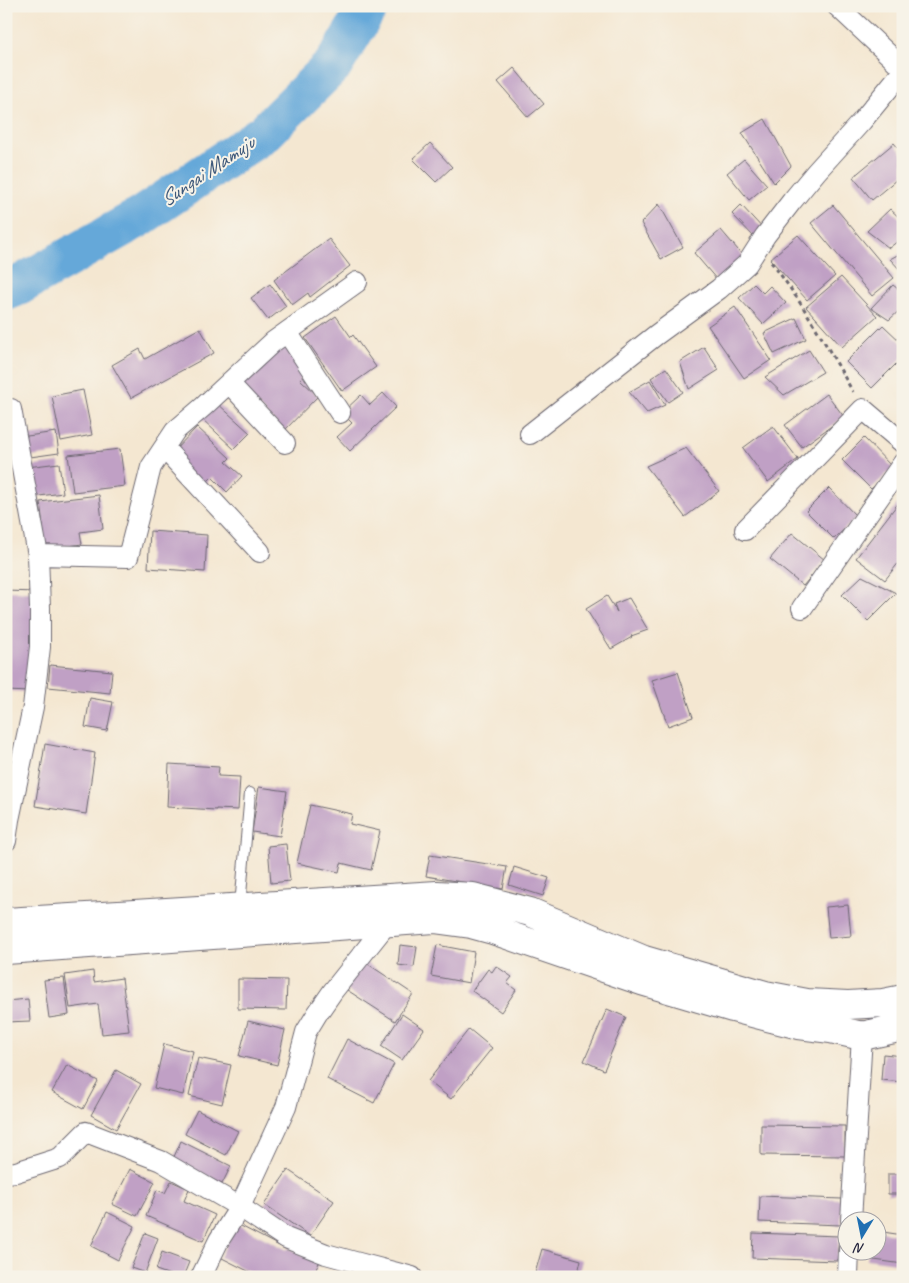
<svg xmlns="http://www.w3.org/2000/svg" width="909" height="1283" font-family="Caveat,sans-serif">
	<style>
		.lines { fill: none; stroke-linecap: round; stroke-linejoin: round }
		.river { stroke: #65a8d9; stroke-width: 40 }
		.building { fill: #c0a0c5 }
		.lane-casing { stroke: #6c6770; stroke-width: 12 }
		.street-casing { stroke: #6c6770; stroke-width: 22 }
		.highway-casing { stroke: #6c6770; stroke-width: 30 }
		.path { stroke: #6c6770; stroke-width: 3; stroke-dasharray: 4 4; stroke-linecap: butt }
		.lane { stroke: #fff; stroke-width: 10 }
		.street { stroke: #fff; stroke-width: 20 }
		.highway { stroke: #fff; stroke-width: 28 }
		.labels { text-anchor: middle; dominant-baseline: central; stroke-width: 4; stroke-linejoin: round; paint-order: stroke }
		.water-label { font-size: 21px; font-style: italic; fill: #3d587a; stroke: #f7f3e8 }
	</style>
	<rect width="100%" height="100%" fill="#f7f3e8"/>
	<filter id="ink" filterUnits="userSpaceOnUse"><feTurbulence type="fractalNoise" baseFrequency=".02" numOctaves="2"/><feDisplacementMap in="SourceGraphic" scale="10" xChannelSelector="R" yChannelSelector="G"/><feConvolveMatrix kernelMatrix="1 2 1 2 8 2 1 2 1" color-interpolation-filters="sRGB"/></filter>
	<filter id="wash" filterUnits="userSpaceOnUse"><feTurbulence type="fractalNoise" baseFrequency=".0096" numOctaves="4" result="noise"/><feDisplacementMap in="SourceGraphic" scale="20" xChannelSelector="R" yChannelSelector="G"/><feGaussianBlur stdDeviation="1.12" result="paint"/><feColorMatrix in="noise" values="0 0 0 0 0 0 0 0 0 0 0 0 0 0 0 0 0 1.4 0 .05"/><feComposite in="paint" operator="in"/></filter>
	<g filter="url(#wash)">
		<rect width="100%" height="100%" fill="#f4e7d1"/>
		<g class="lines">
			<path class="river" d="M6,291l12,-5 122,-69 124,-84 70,-69 35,-58"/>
		</g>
		<g id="blocks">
			<path class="building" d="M514,68l30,36 -16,13 -30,-35z
				M765,119l26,47 -17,17 -32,-50z
				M430,143l22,24 -16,15 -23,-23z
				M894,143l9,11v20l-31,26 -19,-23z
				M744,159l23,26 -18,15 -22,-27z
				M659,204l24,43 -22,12 -20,-36z
				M741,205l24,26 -8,9 -25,-26z
				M833,205l61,73 -22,18 -61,-73z
				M890,209l13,12v16l-14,11 -22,-17z
				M721,230l23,27 -27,23 -23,-27z
				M798,235l37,41 -28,24 -37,-41z
				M329,239l21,27 -40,31 -2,-4 -16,12 -18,-25z
				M903,252v21l-13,-14z
				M841,277l36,39 -35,31 -36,-40z
				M270,284l16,22 -18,14 -17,-22z
				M754,284l9,9 7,-7 16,17 -23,21 -24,-26z
				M893,285l10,8v14l-14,13 -18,-12z
				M735,307l36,53 -27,18 -36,-52z
				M336,316l15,21 2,-2 23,32 -34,24 -37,-53z
				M796,318l10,21 -32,15 -10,-21z
				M883,325l20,19v13l-31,31 -26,-26z
				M200,328l14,25 -83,45 -19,-33 28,-16 5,10z
				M281,344l28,25 -9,10 18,17 -34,35 -48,-46z
				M704,347l15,23 -30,19 -9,-27z
				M809,350l14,22 -39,23 -19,-18z
				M666,368l17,24 -15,10 -17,-24z
				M650,380l15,25 -18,8 -18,-21z
				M83,390l9,45 -31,6 -9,-45z
				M383,393l13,14 -46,44 -13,-14 15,-14 -10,-10 19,-18 9,10z
				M827,394l17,23 -42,30 -17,-22z
				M216,402l34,31 -16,16 -33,-31z
				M773,426l25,33 -30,23 -25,-34z
				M197,427l33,31 -4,4 16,14 -15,16 -15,-15 -10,10 -33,-31z
				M56,432l3,21 -36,5 -3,-21z
				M864,438l29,30 -22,21 -29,-29z
				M686,448l33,43 -34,26 -39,-51z
				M120,449l5,37 -52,6 -5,-37z
				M59,463l4,30 -32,4 -4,-30z
				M829,488l28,29 -23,22 -28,-28z
				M99,495l4,34 -23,3 2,12 -36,5 -6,-47z
				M903,497v60l-18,23 -29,-22z
				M150,531l57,4 -2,37 -57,-4z
				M792,533l33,27 -22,26 -33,-27z
				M862,576l34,17 -28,28 -26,-26z
				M6,591l29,1 -5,100 -24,-1z
				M607,596l10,16 -3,-8 15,-6 19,32 -17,6 1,1 -21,12 -25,-40z
				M50,665l62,6 -2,22 -62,-6z
				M678,672l15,45 -25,9 -16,-46z
				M90,698l23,4 -6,29 -22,-4z
				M45,744l50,9 -9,61 -51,-8z
				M169,764l50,3 -1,9 22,1 -2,33 -22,-1v1l-49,-3z
				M259,787l28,4 -7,45 -28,-4z
				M310,805l42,9 -2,10 30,7 -9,39 -30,-7 -2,9 -42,-9z
				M286,844l4,37 -19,2 -3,-37z
				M430,855l77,12 -4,22 -77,-13z
				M514,867l35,11 -6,18 -34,-11z
				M848,905l3,31 -22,2 -3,-31z
				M400,945l17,2 -3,20 -16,-2z
				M437,945l37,7 -5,31 -38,-7z
				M362,960l51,34 -18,27 -51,-33z
				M496,966l16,11 -5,6 9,7 -15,22 -29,-21 16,-22 4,3z
				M93,971l1,11 28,-4 7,53 -27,3 -4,-30 -28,4 -5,-33z
				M64,978l5,37 -20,3 -5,-38z
				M238,979l49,1 -1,30 -48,-1z
				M28,999l2,22 -24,1v-21z
				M607,1009l19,8 -22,53 -20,-9z
				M402,1014l22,15 -22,31 -21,-14z
				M248,1021l37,9 -8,35 -38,-9z
				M469,1029l23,19 -41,51 -23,-18z
				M347,1039l47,25 -20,39 -47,-24z
				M164,1044l29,7 -10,44 -29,-7z
				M883,1054l20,2v26l-22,-2z
				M198,1058l33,7 -9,39 -33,-8z
				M67,1065l31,16 -15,28 -31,-17z
				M116,1070l25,14 -25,45 -25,-14z
				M197,1110l41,21 -12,24 -41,-21z
				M761,1125l84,1v30l-84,-1z
				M181,1141l50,25 -9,18 -49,-25z
				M130,1169l25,13 -18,34 -25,-12z
				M288,1170l46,31 -24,35 -46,-31z
				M888,1174h15v20h-15z
				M171,1181l18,8 -5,12 31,14 -12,26 -57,-25 11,-26 8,3z
				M760,1196l82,3 -1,26 -82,-3z
				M107,1212l28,14 -17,34 -27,-14z
				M237,1224l50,26 1,-2 31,15 -7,14h-52l-40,-20z
				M876,1231l27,4v29l-36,-5 2,-9h7z
				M145,1233l13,5 -13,35 -14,-5z
				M753,1233l86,3 -2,25 -85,-3z
				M542,1249l39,11 -4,17h-43z
				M162,1252l27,10 -6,15h-7l-20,-7z"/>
		</g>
	</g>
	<g filter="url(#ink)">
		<use href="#blocks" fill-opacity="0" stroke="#6c6770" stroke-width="1"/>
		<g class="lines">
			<g class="lane-casing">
				<path id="lane" d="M240,906l10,-113"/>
			</g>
			<g class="street-casing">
				<path id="street" d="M837,6l66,62
					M287,332l53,81
					M229,383l56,60
					M530,434l126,-99 63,-46 28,-25 18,-28 27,-35 24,-29 46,-51 41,-50
					M164,448l96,104
					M745,530l118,-121 40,34
					M38,555l90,2 23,-90 24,-36 28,-24 70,-65 84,-60
					M802,608l101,-145
					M6,841l3,-21 24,-113 7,-60v-39l-2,-53 -27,-146
					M6,1173l10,-1 44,-14 26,-26 75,29 79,46 46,31 40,16 29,8 57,15
					M851,1220l11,-184
					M201,1277l18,-37 21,-33 46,-100 20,-75 11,-18 16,-23 55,-69
					M848,1277l1,-27"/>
			</g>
			<g class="highway-casing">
				<path id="highway" d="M6,922l431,-27 36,2 57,15 114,48 121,35 42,8 41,2 35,-2 20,-4
					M6,950l428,-31 37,5 22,6 149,51 91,27 66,17 32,4 31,7 41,-9"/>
			</g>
			<path class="path" d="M771,262c32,41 57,86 82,130"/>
			<use href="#lane" class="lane"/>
			<use href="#street" class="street"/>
			<use href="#highway" class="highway"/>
		</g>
	</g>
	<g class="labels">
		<g class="water-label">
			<text transform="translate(207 171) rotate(-34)">Sungai Mamuju</text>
		</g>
	</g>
	<rect width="909" height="1283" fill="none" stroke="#f7f3e8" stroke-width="25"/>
	<g transform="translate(862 1236) rotate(190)"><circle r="24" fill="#f7f3e8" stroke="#a29fa3"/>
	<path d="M0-4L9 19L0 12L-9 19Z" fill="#1f6fb2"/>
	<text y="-8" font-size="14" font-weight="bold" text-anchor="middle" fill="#22223b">N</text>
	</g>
</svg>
